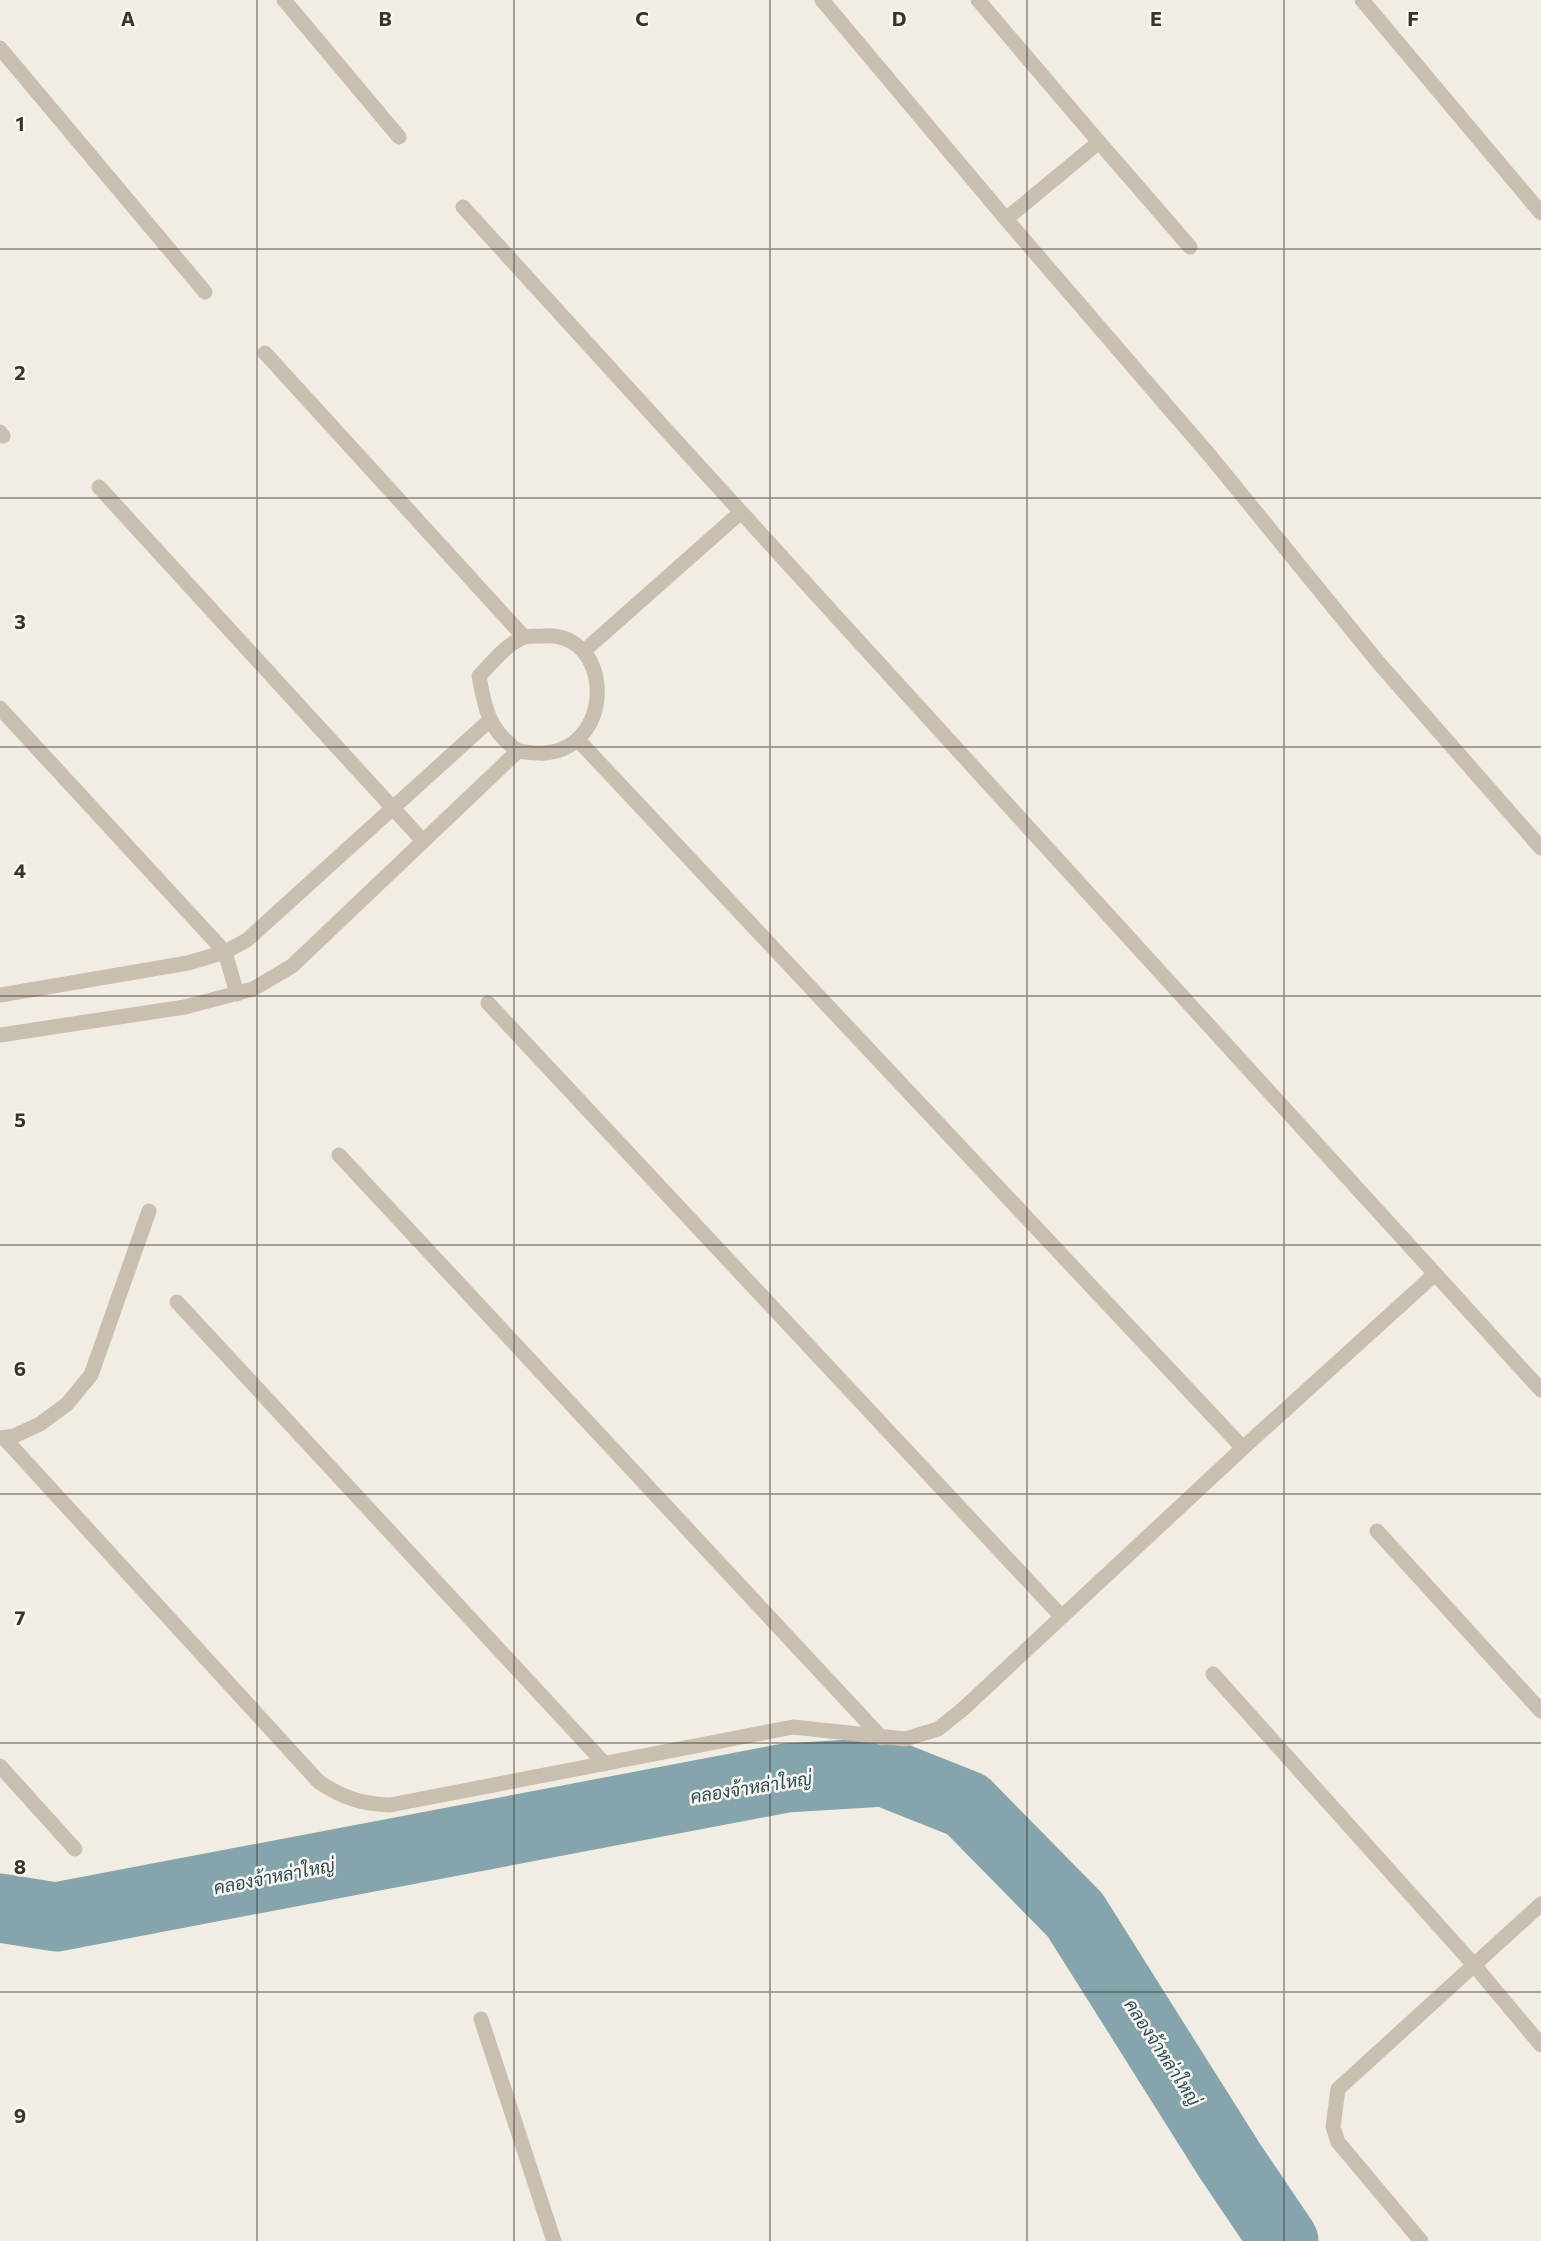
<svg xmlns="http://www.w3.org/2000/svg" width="1541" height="2241" font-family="Commissioner,Sarabun,sans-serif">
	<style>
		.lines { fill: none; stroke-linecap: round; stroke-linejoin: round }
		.river { stroke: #85a5ac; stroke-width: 69 }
		.minor { stroke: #c9bfb0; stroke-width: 15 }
		.grid { fill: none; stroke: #39322d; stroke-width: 1.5; stroke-opacity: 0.55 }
		.labels { text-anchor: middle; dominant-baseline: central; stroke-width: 5; stroke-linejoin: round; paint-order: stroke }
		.water-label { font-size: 18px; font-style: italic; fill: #274c56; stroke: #f9f6ef }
		.grid-label { font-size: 20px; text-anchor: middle; font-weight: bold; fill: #39322d; stroke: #f9f6ef; stroke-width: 5; stroke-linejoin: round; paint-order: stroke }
	</style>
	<rect width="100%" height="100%" fill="#f2ede3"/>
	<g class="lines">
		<path class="river" d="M0,1908l56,9 730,-139 98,-6 83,33 108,110 155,246 54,80"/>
		<path class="minor" d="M284,0l115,137
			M822,0l184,219 205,238 167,205 163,186
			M978,0l121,142
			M1362,0l179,213
			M0,48l205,244
			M463,207l278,305 -157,139
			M1006,219l93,-77 91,105
			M265,353l259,284
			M0,432l3,4
			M99,487l324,354
			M741,512l800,878
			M0,708l225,244 12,42
			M578,740l665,708
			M0,995l188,-32 37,-11 22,-12 243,-220
			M488,1003l574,614
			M0,1035l185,-28 68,-18 39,-23 226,-215c9,1 19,3 27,2 71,-6 69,-122 -2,-117 -6,0 -13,0 -18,1 -18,6 -33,26 -46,39 6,34 10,54 39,75
			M339,1155l543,583
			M177,1302l428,462
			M0,1438l14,-2 26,-12 27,-20 24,-29 58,-164
			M4,1438l315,344c24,16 43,22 71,23l403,-78 112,12 33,-10 25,-20 280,-261 192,-174
			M1377,1531l164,180
			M1213,1674l261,291 67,80
			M0,1766l75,83
			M481,2019l73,222
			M1421,2241l-83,-99 -5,-15 5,-38 203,-185"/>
	</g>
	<path class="grid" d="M257,0v2241M514,0v2241M770,0v2241M1027,0v2241M1284,0v2241M0,249h1541M0,498h1541M0,747h1541M0,996h1541M0,1245h1541M0,1494h1541M0,1743h1541M0,1992h1541"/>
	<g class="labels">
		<g class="water-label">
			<text transform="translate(751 1787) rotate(-9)">คลองจ้าหล่าใหญ่</text>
			<text transform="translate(274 1876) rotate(-11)">คลองจ้าหล่าใหญ่</text>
			<text transform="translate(1163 2052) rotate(57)">คลองจ้าหล่าใหญ่</text>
		</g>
	</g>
	<g class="grid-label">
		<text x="128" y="26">A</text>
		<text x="385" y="26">B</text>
		<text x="642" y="26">C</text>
		<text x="899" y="26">D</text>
		<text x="1156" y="26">E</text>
		<text x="1413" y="26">F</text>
		<text x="20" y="131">1</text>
		<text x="20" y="380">2</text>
		<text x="20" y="629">3</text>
		<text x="20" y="878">4</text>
		<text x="20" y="1127">5</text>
		<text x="20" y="1376">6</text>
		<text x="20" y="1625">7</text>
		<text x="20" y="1874">8</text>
		<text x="20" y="2123">9</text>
	</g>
</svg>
